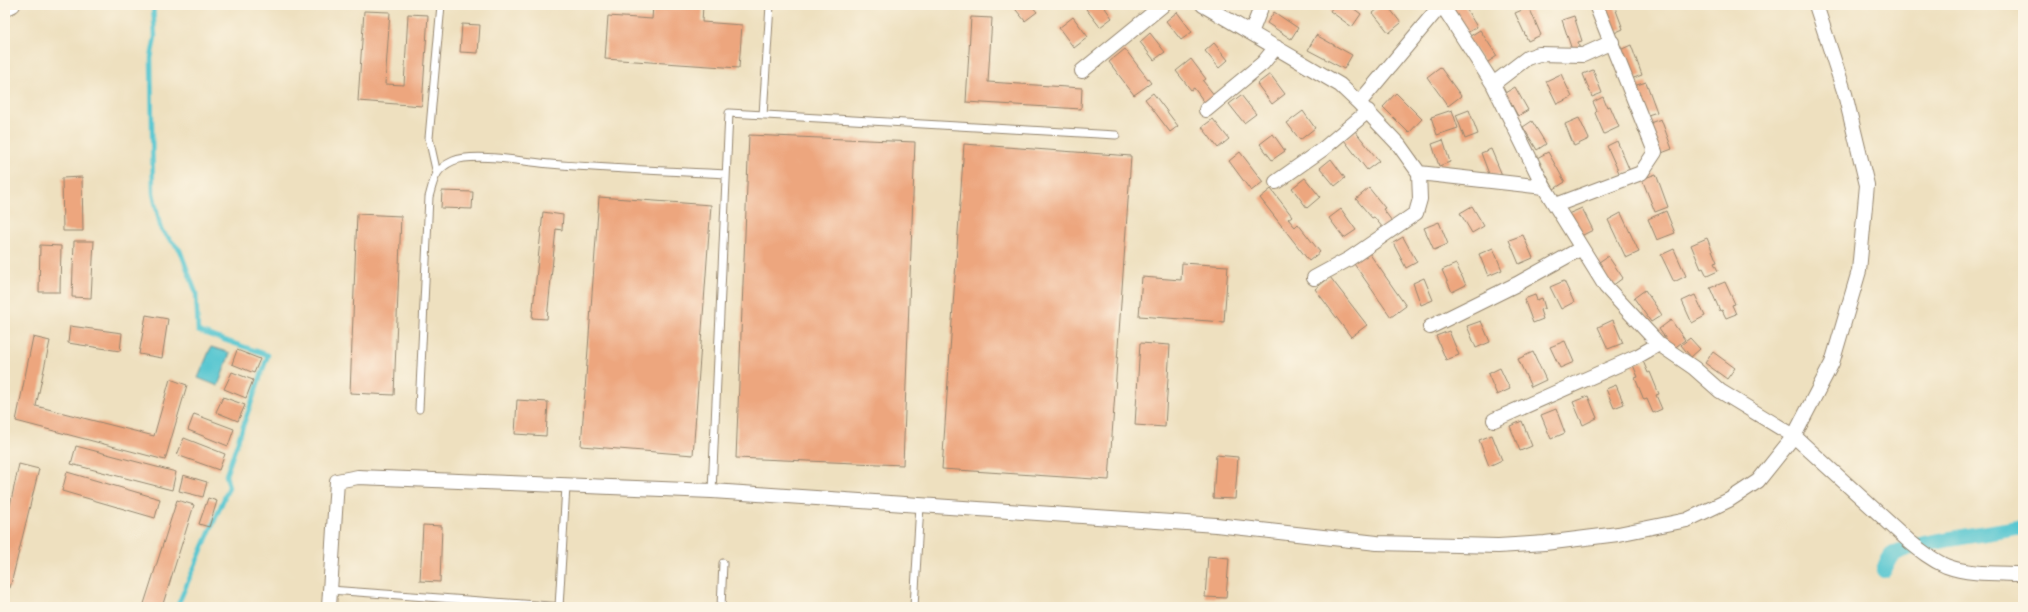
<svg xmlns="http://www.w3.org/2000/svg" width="2028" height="612" font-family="Caveat,sans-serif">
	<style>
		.water { fill: #5ac7d1; stroke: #4a7878 }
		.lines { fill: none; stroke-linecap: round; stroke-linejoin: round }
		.stream { stroke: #5ac7d1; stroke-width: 4.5 }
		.canal { stroke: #5ac7d1; stroke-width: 16 }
		.building { fill: #eda67e }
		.service-casing { stroke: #94856e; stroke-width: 9 }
		.minor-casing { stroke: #94856e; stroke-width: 16 }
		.service { stroke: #fff; stroke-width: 7 }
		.minor { stroke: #fff; stroke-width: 14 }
	</style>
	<rect width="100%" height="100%" fill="#fcf5e5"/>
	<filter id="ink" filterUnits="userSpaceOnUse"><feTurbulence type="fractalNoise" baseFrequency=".025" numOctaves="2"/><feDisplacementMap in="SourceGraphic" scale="8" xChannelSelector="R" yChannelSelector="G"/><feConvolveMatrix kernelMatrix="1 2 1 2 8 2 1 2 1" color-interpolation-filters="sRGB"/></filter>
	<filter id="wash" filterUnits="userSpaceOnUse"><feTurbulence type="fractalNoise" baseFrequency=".012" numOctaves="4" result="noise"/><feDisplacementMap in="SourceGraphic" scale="16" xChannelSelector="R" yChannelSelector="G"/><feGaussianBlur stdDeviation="0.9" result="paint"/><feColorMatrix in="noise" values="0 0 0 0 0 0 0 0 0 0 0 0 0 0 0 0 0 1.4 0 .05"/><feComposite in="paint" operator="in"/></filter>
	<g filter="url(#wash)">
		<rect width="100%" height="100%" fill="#eee0bf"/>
		<path class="water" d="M211,347l19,6 -12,33 -20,-8z"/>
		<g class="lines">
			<path class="stream" d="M153,5l2,32 -4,21 2,135 8,37 19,20 16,43 2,38 70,24 -42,120 3,12 -52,120"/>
			<path class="canal" d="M1884,570c2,-4 4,-10 7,-14 10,-12 111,-25 132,-29"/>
		</g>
		<g id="blocks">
			<path class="building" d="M653,5h50l-1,17 40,3 -3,43 -134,-9 3,-43 44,3z
				M1012,5h19l6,7 -12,9z
				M1091,5h12l9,13 -12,9 -14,-18z
				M1334,5h15l12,9 -9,13 -22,-16z
				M1383,5h4l14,18 -12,10 -16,-20z
				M1456,5h8l13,22 -12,7 -16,-25z
				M1604,5h10l9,24 -11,5 -11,-28z
				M1529,7l12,28 -13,6 -13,-28z
				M364,11l26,1 -5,72 19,1 4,-71 20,1 -6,91 -64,-5z
				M1177,12l15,20 -11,8 -15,-19z
				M1274,12l24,16 -7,11 -24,-16z
				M1574,16l8,25 -4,1 2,9 -7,2 -11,-33z
				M971,17l21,1 -4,64 94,6 -1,21 -115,-7z
				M1073,17l15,20 -14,11 -15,-20z
				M462,24l18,1 -2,28 -18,-1z
				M1480,30l17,26 -12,8 -18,-26z
				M1150,33l15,19 -11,8 -14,-18z
				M1316,35l36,20 -8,14 -36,-19z
				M1214,43l14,17 -9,8 -14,-17z
				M1631,45l11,30 -11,4 -11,-29z
				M1125,49l26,34 -17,12 -25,-33z
				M1191,59l15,20 -3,2 12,15 -10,7 -11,-15 -3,2 -15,-19z
				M1440,67l21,29 -13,10 -21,-29z
				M1593,70l9,23 -10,4 -9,-23z
				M1270,74l15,20 -13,10 -15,-20z
				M1561,74l11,23 -15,7 -11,-23z
				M1646,82l11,30 -12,4 -11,-30z
				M1515,87l13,23 -10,6 -13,-23z
				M1153,93l25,33 -8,6 -25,-33z
				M1396,93l26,26 -13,14 -26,-26z
				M1241,95l15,19 -12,9 -15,-19z
				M1603,97l4,10 3,-1 9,21 -15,7 -9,-21 2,-2 -4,-9z
				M1452,110l6,18 -21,7 -6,-18z
				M1469,110l9,24 -13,5 -9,-24z
				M1303,111l12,17 -15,12 -13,-17z
				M1579,118l10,21 -15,7 -9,-22z
				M1213,119l16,20 -11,9 -16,-21z
				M1661,119l11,30 -13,5 -12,-30z
				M1532,121l14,23 -9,6 -14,-23z
				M1355,131l24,30 -12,9 -23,-30z
				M1273,134l12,17 -13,9 -12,-16z
				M749,135l166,7 -12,323 -167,-7z
				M1443,140l7,22 -11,4 -7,-22z
				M1617,141l13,30 -10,4 -13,-29z
				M964,144l167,12 -22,324 -167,-11z
				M1491,149l11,26 -13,-1 -8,-21z
				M1240,152l23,30 -12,9 -22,-30z
				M1548,152l17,30 -11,7 -17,-31z
				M1331,159l14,19 -10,8 -15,-18z
				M1656,174l12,33 -13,5 -13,-33z
				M82,177l1,54h-20l-1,-53z
				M1305,178l15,19 -13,11 -15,-20z
				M1369,188l16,20 -2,1 9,12 -9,7 -9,-11 -2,1 -16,-19z
				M1271,189l21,27 -4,3 7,8 3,-3 22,28 -11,9 -49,-63z
				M442,191l31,1 -1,17 -31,-1z
				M599,197l112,8 -18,250 -112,-9z
				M1472,206l12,20 -12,7 -12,-20z
				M1582,208l11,22 -14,7 -11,-23z
				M1341,209l15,21 -12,8 -15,-20z
				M1666,211l9,22 -18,7 -9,-21z
				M543,212l20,3 -1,15 -6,-1 -9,90 -15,-1z
				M1621,213l18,39 -13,6 -18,-38z
				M357,214l44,2 -7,179 -44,-2z
				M1439,222l9,22 -14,6 -10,-22z
				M1523,235l10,23 -14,6 -10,-24z
				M1403,237l14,25 -11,6 -13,-25z
				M1707,238l10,24 -3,1 4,8 -11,5 -4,-8 -2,1 -10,-24z
				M74,241h20l-3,57 -19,-1z
				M40,245l21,1 -1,46h-21z
				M1493,248l9,22 -14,6 -9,-22z
				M1674,249l12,27 -12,6 -13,-27z
				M1367,250l39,56 -15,11 -39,-56z
				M1608,256l15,22 -11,8 -16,-22z
				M1182,263l46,3 -4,56 -85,-6 3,-39 39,3z
				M1456,264l10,21 -14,7 -10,-22z
				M1330,277l37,48 -16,12 -36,-48z
				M1424,278l9,22 -12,5 -8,-22z
				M1564,281l10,21 -13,7 -11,-22z
				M1725,282l10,22 -3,1 4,9 -10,4 -4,-8 -2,1 -10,-23z
				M1645,290l17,25 -11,7 -17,-24z
				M1535,295l2,5 5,-2 3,10 -5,2 3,9 -10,4 -9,-24z
				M1695,295l10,21 -13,7 -10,-22z
				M146,315l22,4 -6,39 -23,-4z
				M1613,320l10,23 -15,6 -10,-22z
				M1671,320l14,20 -12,9 -14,-20z
				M1481,321l9,21 -14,6 -9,-22z
				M70,326l52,7 -2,18 -52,-8z
				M1449,331l10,24 -13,5 -10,-24z
				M33,337l17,4 -14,65 118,30 16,-57 17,6 -22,75 -149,-39z
				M1690,338l10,11 -9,8 -10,-12z
				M1565,341l9,21 -14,6 -10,-21z
				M1140,343l30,2 -5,82 -30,-2z
				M237,350l23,9 -6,14 -22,-9z
				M1533,352l13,28 -15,7 -13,-28z
				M1713,352l22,16 -8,11 -22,-16z
				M1643,361l5,12 2,-1 9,22 -3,1 6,14 -9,4 -6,-14 -3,1 -9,-22 3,-1 -5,-12z
				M1500,368l10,21 -13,6 -9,-21z
				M232,372l21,8 -7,18 -22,-9z
				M1616,385l8,19 -10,4 -8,-19z
				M1588,396l9,22 -14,7 -10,-23z
				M223,397l22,8 -7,16 -22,-9z
				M517,400l31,2 -2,34 -31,-2z
				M1556,409l9,24 -14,6 -10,-24z
				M194,414l40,15 -6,17 -40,-16z
				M1522,421l10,25 -12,5 -10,-25z
				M1492,435l10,25 -13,6 -10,-26z
				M184,438l41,16 -6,16 -42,-15z
				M76,446l100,26 -4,18 -101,-26z
				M1216,455l22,2 -3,42 -22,-1z
				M19,464l20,5 -29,119 -4,-1 -1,3v-62z
				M67,472l93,27 -5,19 -93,-27z
				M183,475l24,7 -4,15 -24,-6z
				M208,498l9,3 -8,26 -10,-3z
				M177,500l17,5 -32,102h-19z
				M423,525l19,1 -2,56 -20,-1z
				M1208,556l21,2 -3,40 -21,-1z"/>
		</g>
	</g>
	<g filter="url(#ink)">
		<use href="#blocks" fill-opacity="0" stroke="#94856e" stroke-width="1"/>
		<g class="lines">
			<g class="service-casing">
				<path id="service" d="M763,115l7,-110
					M437,174l-8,-36 12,-133
					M419,409l10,-212c5,-18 6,-28 24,-36 21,-9 73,1 97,3 59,5 118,7 176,10
					M712,491l17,-378 387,22
					M330,590l233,17
					M559,607l7,-121
					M721,607l2,-44
					M914,607l6,-102"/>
			</g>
			<g class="minor-casing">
				<path id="minor" d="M1203,5l137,80 19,18 82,-98
					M1442,5l51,79 51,103 62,100 53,57 35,24 26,23 74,45 116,106c11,9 22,18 36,24 24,9 52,7 77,8
					M5,9l8,-4
					M1251,33l11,-28
					M1082,71l81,-66
					M1493,84l34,-26 12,-4 44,1 29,-13
					M1206,110l57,-47 13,-16
					M1419,173l125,14
					M1276,182l47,-33 45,-38
					M1556,205l85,-32 14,-21 -59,-147
					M1314,278l35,-19 67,-46 4,-14 -1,-26 -20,-28 -40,-42
					M1430,327l87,-43 63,-35
					M1494,420l144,-64 21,-12
					M329,607l8,-126 21,-4 354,14 504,34 161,18 121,3 47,-3 73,-9 69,-14 42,-20 29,-19 36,-45 38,-73 27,-92 8,-86 -22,-91 -29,-89"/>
			</g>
			<use href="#service" class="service"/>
			<use href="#minor" class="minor"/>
		</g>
	</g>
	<rect width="2028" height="612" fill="none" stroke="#fcf5e5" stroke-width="20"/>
</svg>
